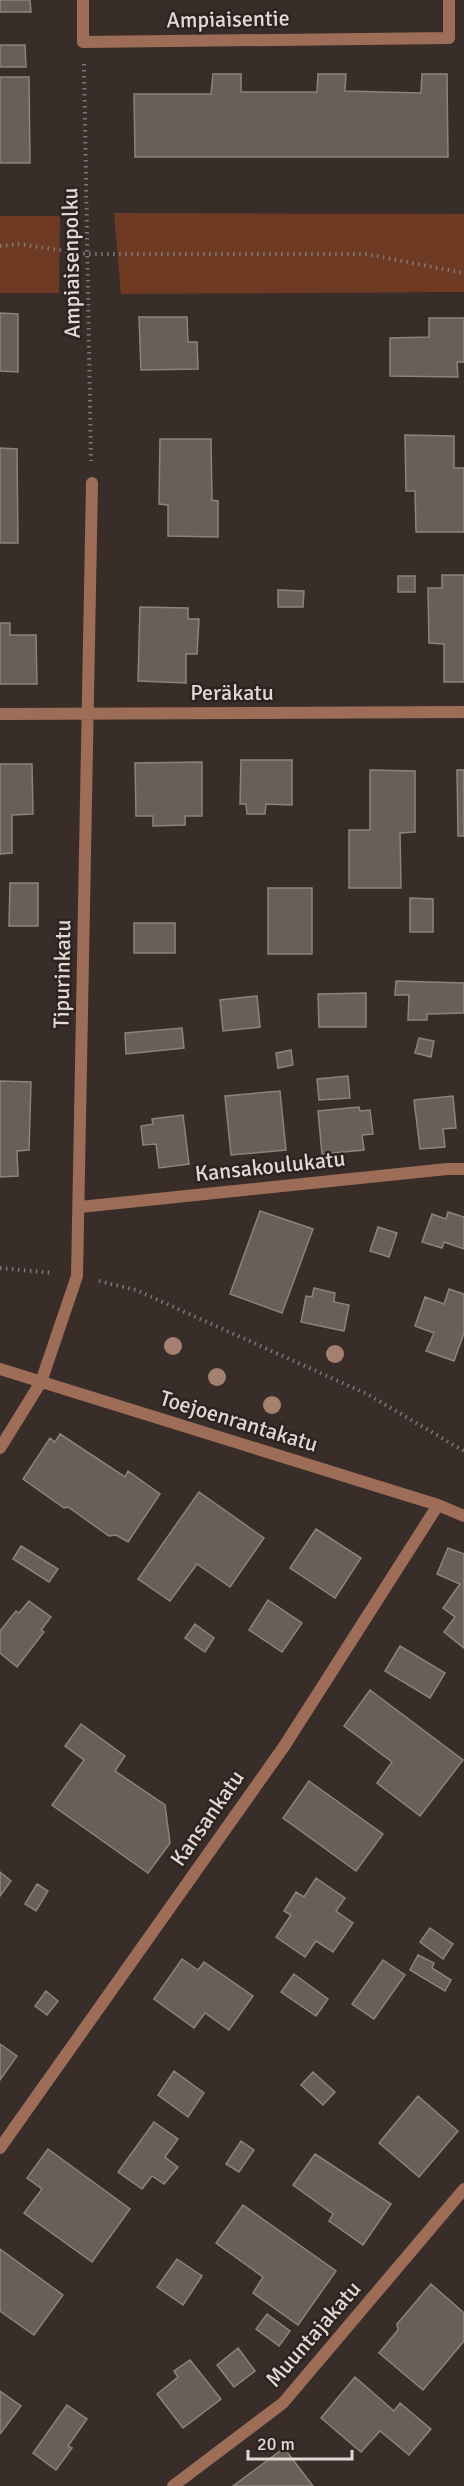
<svg xmlns="http://www.w3.org/2000/svg" width="464" height="2486" font-family="Signika,sans-serif">
	<style>
		.green { fill: #6f3a24 }
		.building { fill: #6a5e59; stroke: #8f827c; stroke-width: 1.5 }
		.lines { fill: none; stroke-linecap: round; stroke-linejoin: round }
		.path { stroke: #817774; stroke-width: 4; stroke-dasharray: 1.5 4.5; stroke-linecap: butt }
		.street { stroke: #9e6d58; stroke-width: 12 }
		.tree { fill: #a58070 }
		.labels { text-anchor: middle; dominant-baseline: central; stroke-width: 5; stroke-linejoin: round; paint-order: stroke }
		.street-label { font-size: 22px; fill: #e0d9d6; stroke: #2e231f }
	</style>
	<rect width="100%" height="100%" fill="#382d29"/>
	<path class="green" d="M114,213l350,1v78l-343,2z
		M0,216h60l-1,77h-59z"/>
	<path class="building" d="M0,0h30l1,12h-31z
		M0,45h25l1,22h-26z
		M213,74h28v18h76l1,-18h28l-1,17 76,2 1,-19h25l1,83h-313l-1,-63h77z
		M0,77h29l1,86h-30z
		M0,313l18,1v58l-18,-1z
		M139,317h48l1,25h9l1,27 -57,1z
		M429,318h35v44h-7l1,15 -68,-1v-38l39,-1z
		M405,435l49,1v32h10v64h-48l-1,-41h-9z
		M160,439h51l1,61 6,1v36l-50,-1v-31l-9,-1z
		M0,448l17,1 1,94h-18z
		M442,575h22v107h-20v-38l-15,-1 -1,-55h14z
		M398,576h17v16h-17z
		M278,590l26,1 -1,16h-25z
		M140,607l48,1v11h11l-2,35h-11v29l-48,-2z
		M0,623h10v12h26l1,49h-37z
		M241,760h51v45l-26,-1 -1,10h-18l-1,-10h-6z
		M202,762v54h-17v9l-32,1v-10h-17l-1,-53z
		M0,764h32l1,50 -21,1v38l-12,1z
		M370,770l45,1v61l-15,1 1,55h-52v-58h21z
		M457,770h7v66h-6z
		M10,883h28v43h-29z
		M268,888h44v66h-44z
		M410,898l23,1v33h-23z
		M134,923h41v30h-41z
		M396,981l68,2v30l-37,1v6h-19l1,-25h-14z
		M366,993v34h-47l-1,-33z
		M257,996l3,31 -37,4 -3,-31z
		M182,1028l2,20 -58,6 -1,-21z
		M419,1038l15,3 -3,16 -16,-4z
		M291,1050l2,15 -15,3 -2,-15z
		M348,1076l2,22 -31,2 -2,-21z
		M0,1081l31,1 -2,68 -12,1 1,25 -18,1z
		M280,1091l6,59 -55,5 -6,-59z
		M453,1096l3,32 -13,1 2,18 -25,2 -6,-49z
		M359,1107l1,4 10,-1 3,24 -11,1 2,15 -42,4 -4,-43z
		M183,1115l6,49 -30,4 -3,-24 -13,1 -2,-19 12,-2 -1,-5z
		M260,1211l53,18 -31,84 -52,-19z
		M448,1212l16,5v32l-20,-7 -2,6 -20,-6 10,-28 14,5z
		M378,1227l19,6 -8,24 -19,-6z
		M314,1288l21,5 -1,9 15,3 -5,26 -43,-9 5,-26 6,1z
		M449,1289l15,5v39l-10,28 -28,-10 8,-18 -19,-7 10,-29 19,7z
		M60,1434l65,43 3,-6 32,23 -32,48 -12,-7 -7,1 -41,-29 -4,1 -41,-29 27,-41 5,4z
		M199,1492l65,46 -34,49 -33,-23 -27,37 -32,-22z
		M316,1529l45,29 -26,40 -45,-30z
		M21,1546l37,23 -9,13 -36,-23z
		M448,1548l16,6v94l-20,-16 11,-15 -12,-9 17,-24 -23,-10z
		M268,1600l34,23 -20,29 -33,-22z
		M29,1601l22,16 -10,13 3,2 -27,35 -17,-14v-22l16,-20 3,2z
		M195,1624l19,14 -9,14 -20,-14z
		M400,1646l45,27 -15,25 -45,-27z
		M370,1690l93,70 -43,56 -43,-33 15,-21 -48,-36z
		M81,1724l44,32 -10,15 50,34 5,38 -22,30 -96,-68 32,-45 -19,-14z
		M309,1781l74,53 -27,37 -73,-53z
		M0,1872l11,9 -11,15z
		M316,1878l29,20 -9,13 17,12 -20,29 -17,-11 -11,16 -29,-20 15,-22 -7,-4 12,-19 8,5z
		M37,1884l11,7 -12,20 -11,-7z
		M430,1928l23,16 -10,15 -23,-17z
		M418,1955l16,8 -2,5 19,12 -6,11 -35,-21z
		M182,1959l16,11 6,-8 49,34 -24,34 -24,-17 -11,15 -40,-29z
		M383,1960l22,15 -31,44 -22,-15z
		M294,1974l34,25 -12,17 -35,-24z
		M46,1991l12,10 -11,14 -12,-9z
		M0,2044l17,12 -17,24z
		M174,2071l30,22 -16,24 -30,-22z
		M313,2072l22,20 -12,13 -22,-20z
		M418,2096l40,35 -39,46 -40,-34z
		M154,2122l24,17 -13,18 13,10 -14,17 -12,-8 -10,13 -24,-17z
		M241,2141l13,9 -15,22 -13,-8z
		M48,2149l82,60 -38,53 -68,-49 18,-24 -15,-11z
		M315,2154l76,50 -28,41 -34,-24 4,-7 -40,-29z
		M243,2205l93,66 -38,54 -45,-32 10,-16 -47,-34z
		M0,2249l63,46 -29,40 -34,-24z
		M177,2259l25,17 -19,29 -26,-18z
		M431,2284l33,29v28l-41,49 -44,-37 19,-23 -1,-6z
		M267,2314l23,17 -11,15 -23,-17z
		M238,2348l17,23 -21,16 -17,-22z
		M190,2360l31,39 -38,29 -26,-34 21,-17 -4,-6z
		M355,2377l39,34 6,-8 31,26 -22,26 -29,-24 -19,21 -40,-34z
		M0,2391l21,15 -21,28z
		M67,2405l20,14 -19,27 4,2 -16,22 -23,-17z
		M284,2448l29,38h-80z"/>
	<g class="lines">
		<path class="path" d="M84,64l7,397
			M0,246l18,-2 69,10h279l98,19
			M0,1268l53,5
			M99,1281l37,9 231,104 97,57"/>
		<path class="street" d="M83,0v42l366,-4v-38
			M0,714l464,-2
			M80,1207l367,-38h17
			M0,1369l438,136 26,11
			M0,1448l41,-66 36,-106 15,-793
			M0,2148l285,-403 153,-240
			M173,2486l110,-83 181,-214"/>
	</g>
	<g class="tree">
		<circle cx="173" cy="1346" r="9"/>
		<circle cx="335" cy="1354" r="9"/>
		<circle cx="217" cy="1377" r="9"/>
		<circle cx="272" cy="1405" r="9"/>
	</g>
	<g class="labels">
		<g class="street-label">
			<text transform="translate(228 19) rotate(-1)">Ampiaisentie</text>
			<text transform="translate(71 263) rotate(-91)">Ampiaisenpolku</text>
			<text x="232" y="692">Peräkatu</text>
			<text transform="translate(62 974) rotate(-89)">Tipurinkatu</text>
			<text transform="translate(270 1166) rotate(-6)">Kansakoulukatu</text>
			<text transform="translate(239 1421) rotate(17)">Toejoenrantakatu</text>
			<text transform="translate(207 1818) rotate(-55)">Kansankatu</text>
			<text transform="translate(313 2334) rotate(-49)">Muuntajakatu</text>
		</g>
	</g>
	<path d="M248 2450v9h104v-9" fill="none" stroke="#e0d9d6" stroke-width="3"/>
	<text x="257" y="2450" font-size="18" fill="#e0d9d6" stroke="#2e231f" stroke-width="4.5" paint-order="stroke">20 m</text>
</svg>
